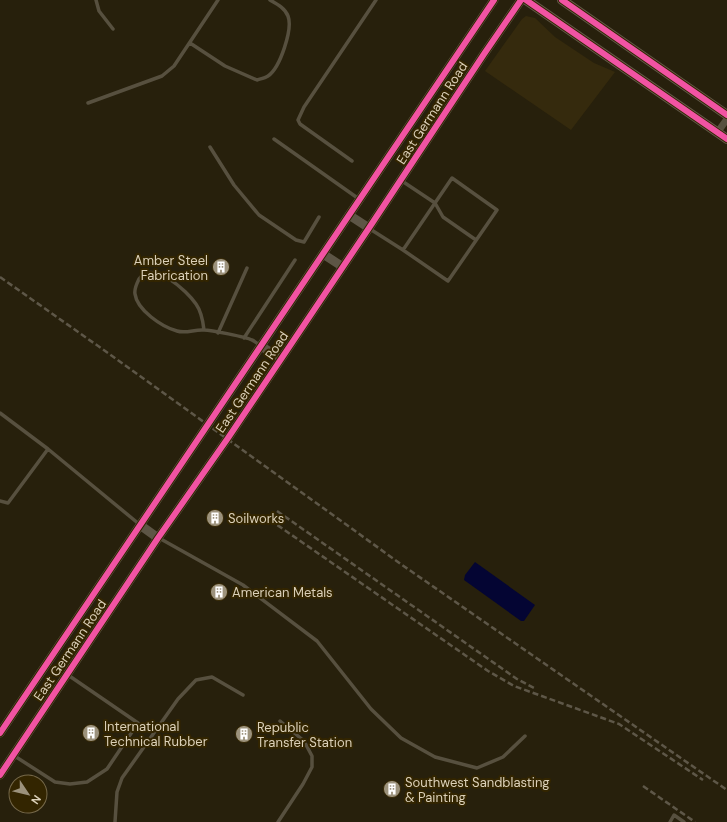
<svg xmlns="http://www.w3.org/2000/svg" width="727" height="822" font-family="'DM Sans',sans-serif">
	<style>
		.built { fill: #352a0d }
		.water { fill: #040533 }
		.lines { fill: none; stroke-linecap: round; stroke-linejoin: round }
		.lane { stroke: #57503f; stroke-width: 3.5 }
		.street { stroke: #57503f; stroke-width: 7 }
		.secondary { stroke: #5d5545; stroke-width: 9 }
		.primary { stroke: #64594a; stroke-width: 10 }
		.rail { stroke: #5e5748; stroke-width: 2.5; stroke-dasharray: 6 3; stroke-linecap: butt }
		.cycleway-casing { stroke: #332500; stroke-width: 8 }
		.cycleway { stroke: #f153a3; stroke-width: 6 }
		.labels { text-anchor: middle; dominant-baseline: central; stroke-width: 4; stroke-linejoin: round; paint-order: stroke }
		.street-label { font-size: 13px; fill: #dbd0b8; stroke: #332500 }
		.poi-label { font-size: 13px; fill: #dbd0b8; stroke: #332500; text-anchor: start }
	</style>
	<rect width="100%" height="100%" fill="#27200c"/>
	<path class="built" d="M526,16l9,2 20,19 39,26 21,9 -44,58 -86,-59 37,-52z"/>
	<path class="water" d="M475,562l60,43 -11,16h-3l-57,-41 1,-5z"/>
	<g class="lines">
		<path class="lane" d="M96,0l3,11 14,18
			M190,43l35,23 32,14c3,-1 8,-2 11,-4 12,-8 25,-47 20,-60 -3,-8 -11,-12 -18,-16
			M88,103l74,-27 12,-10 44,-66
			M274,139l85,60
			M210,147l24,38 25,30 37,25 8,2 15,-25
			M352,161l-52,-37 -2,-4 6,-13 72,-107
			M402,181l33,22 8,14 33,23
			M370,229l33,21 45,31 49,-71 -45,-32 -49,72
			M204,330c-1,-9 -3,-19 -8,-26 -9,-13 -43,-45 -57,-25 -2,4 -5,10 -4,15 2,16 27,33 42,37 9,3 18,-2 27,-1 7,0 42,7 48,10 3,1 5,4 8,5
			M218,333l29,-65
			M244,338l51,-78
			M0,413l48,36 91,75
			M0,501l8,2 40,-54
			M159,538l84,47 74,56 54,68 30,29 34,19 42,11 26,-11 22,-21
			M13,755l42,27 15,2 17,-2 20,-13 31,-46 -70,-48
			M115,822l2,-30 5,-14 56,-79 18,-19 16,-3 31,18
			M278,822l25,-38 9,-17v-11l-8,-15 -24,-20
			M670,822l4,-7 10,7"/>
		<path class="street" d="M717,133l10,-14"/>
		<path class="secondary" d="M349,215l20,13
			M323,254l20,13
			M261,346l20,13
			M140,525l18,13
			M0,733l494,-733
			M0,775l158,-237 70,-100 141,-210 115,-174 37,-54"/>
		<path class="primary" d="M526,0l201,139
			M562,0l165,115"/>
		<path class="rail" d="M0,277l108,76 297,214 322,223
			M277,511l240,168 19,10
			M270,520l218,151 26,15 105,38 84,56
			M643,786l52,36"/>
		<g class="cycleway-casing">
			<path id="cycleway" d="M526,0l201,139
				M562,0l165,115
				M0,733l494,-733
				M0,775l158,-237 70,-100 141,-210 115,-174 37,-54"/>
		</g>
		<use href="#cycleway" class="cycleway"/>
	</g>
	<defs>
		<g id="building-disc" transform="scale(0.9)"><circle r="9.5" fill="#9c927c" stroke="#332500"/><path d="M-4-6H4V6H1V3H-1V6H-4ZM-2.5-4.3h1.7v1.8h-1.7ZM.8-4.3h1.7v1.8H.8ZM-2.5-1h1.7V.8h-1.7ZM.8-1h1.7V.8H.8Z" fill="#fff"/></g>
	</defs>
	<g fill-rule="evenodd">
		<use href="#building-disc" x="221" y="267"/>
		<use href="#building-disc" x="215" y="518"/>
		<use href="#building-disc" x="219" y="592"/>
		<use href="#building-disc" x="91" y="733"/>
		<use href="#building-disc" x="244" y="734"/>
		<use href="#building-disc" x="392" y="789"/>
	</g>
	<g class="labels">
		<g class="street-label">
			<text transform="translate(432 113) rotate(-57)">East Germann Road</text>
			<text transform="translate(252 382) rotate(-56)">East Germann Road</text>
			<text transform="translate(70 650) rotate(-56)">East Germann Road</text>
		</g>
		<g class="poi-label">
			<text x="208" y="260" text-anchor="end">Amber Steel<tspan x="208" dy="15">Fabrication</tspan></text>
			<text x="228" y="518">Soilworks</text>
			<text x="232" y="592">American Metals</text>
			<text x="104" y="726">International<tspan x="104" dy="15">Technical Rubber</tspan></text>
			<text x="257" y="727">Republic<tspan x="257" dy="15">Transfer Station</tspan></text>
			<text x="405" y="782">Southwest Sandblasting<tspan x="405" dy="15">&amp; Painting</tspan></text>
		</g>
	</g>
	<g transform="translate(28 794) rotate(125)"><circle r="19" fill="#332500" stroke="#76694a"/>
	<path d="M0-3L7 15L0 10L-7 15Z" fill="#9c927c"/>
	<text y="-6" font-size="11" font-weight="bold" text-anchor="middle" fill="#dbd0b8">N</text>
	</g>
</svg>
